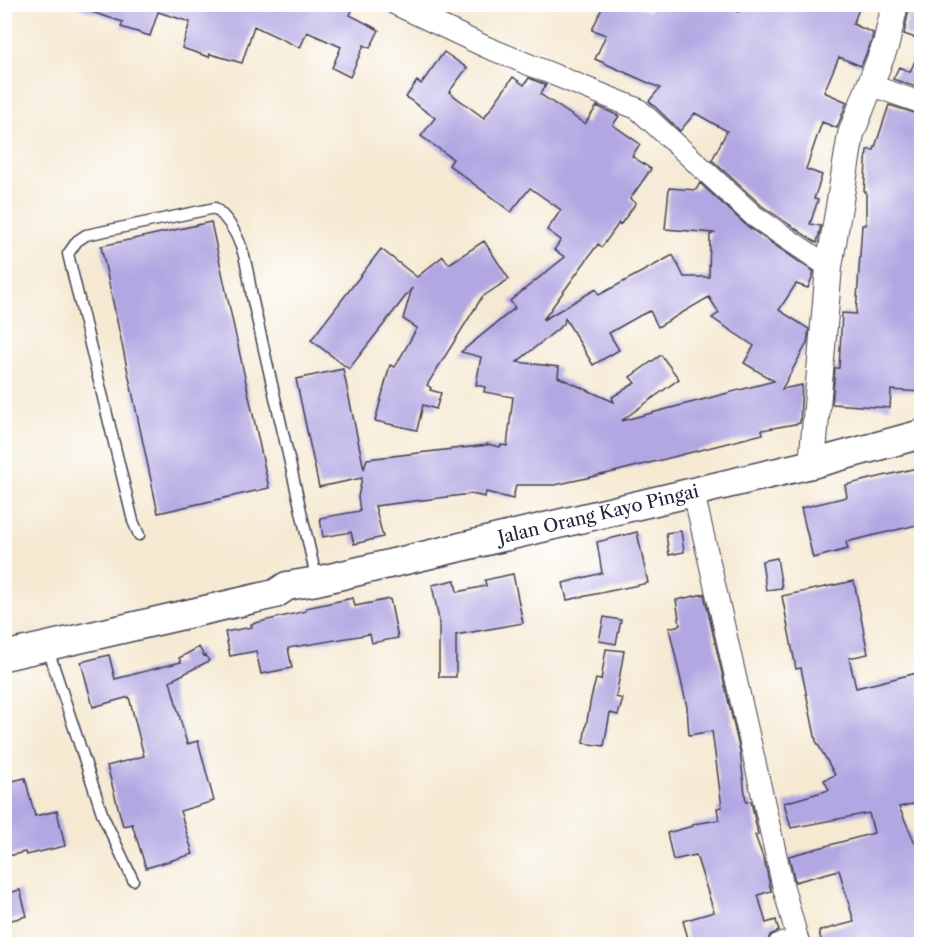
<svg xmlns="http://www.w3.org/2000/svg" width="926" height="949" font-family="'Libre Caslon Text',serif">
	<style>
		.building { fill: #b2a7e2; fill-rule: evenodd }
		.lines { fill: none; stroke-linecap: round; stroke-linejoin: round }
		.service-casing { stroke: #424052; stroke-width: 13 }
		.minor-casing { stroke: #424052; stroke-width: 23 }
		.tertiary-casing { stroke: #424052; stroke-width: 28 }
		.secondary-casing { stroke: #424052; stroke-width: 31 }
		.service { stroke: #fff; stroke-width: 10 }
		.minor { stroke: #fff; stroke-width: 21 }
		.tertiary { stroke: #fff; stroke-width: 26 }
		.secondary { stroke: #fff; stroke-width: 28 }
		.labels { text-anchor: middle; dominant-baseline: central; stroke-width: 4.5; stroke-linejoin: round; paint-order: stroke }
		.street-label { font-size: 18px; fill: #22223b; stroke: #fff }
	</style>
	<rect width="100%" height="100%" fill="#fff"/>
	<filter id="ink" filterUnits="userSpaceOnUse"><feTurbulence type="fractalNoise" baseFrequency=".0167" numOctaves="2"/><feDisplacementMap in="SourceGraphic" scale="12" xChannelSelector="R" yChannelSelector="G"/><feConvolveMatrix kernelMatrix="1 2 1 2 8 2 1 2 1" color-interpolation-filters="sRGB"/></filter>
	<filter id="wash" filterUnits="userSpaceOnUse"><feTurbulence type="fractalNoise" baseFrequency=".008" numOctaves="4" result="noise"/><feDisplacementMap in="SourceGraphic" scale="24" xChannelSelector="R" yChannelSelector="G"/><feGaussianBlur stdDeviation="1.35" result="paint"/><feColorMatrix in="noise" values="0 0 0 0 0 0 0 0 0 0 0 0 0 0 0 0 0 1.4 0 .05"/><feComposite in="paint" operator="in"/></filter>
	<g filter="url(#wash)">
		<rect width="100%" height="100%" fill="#f5e9d2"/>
		<g id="blocks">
			<path class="building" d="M80,4h275l-5,11 29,15 -9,18 -6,-3 -14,32 -18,-9 9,-21 -34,-15 -7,16 -46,-22 -12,37 -32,-9 -1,3 -27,-9 8,-26 -32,-10 -8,24 -29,-9 2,-5 -44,-14z
				M604,4h29l16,7 4,-7h70l15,8 3,-8h120l-8,20 20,9 -1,7 -11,26 -22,-9 -15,35 23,10 -10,26 -15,-6 -16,47 16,6 -8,24 4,1 -8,24 11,2 -4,17 -55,-37 -50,-46 15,-29 -32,-18 -15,18 -31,-30 11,-13 -65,-29 11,-24 -14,-5z
				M910,4h11v36l-17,-6z
				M921,47v42l-28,-10 6,-12 11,5z
				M444,52l23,16 -18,24 35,26 29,-41 11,8 5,-7 17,7 -6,9 45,30 12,-18 22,10 -6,9 27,19 -8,12 19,13 -21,30 6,4 -15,21 -2,-1 -17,24 -4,-3 -55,76 53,-31 3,6 74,-40 11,22h25l1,-42 4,-2 -49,-4 4,-41 27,2 4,-7 47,43 67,46 -6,16 -12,-4 -17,26 30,19 -2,14 -25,46 20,-4 -2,38 -38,7 1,4 -149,38 -59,13h-39l-3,14 -27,-7 -1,5 -14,-3 -96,12 8,31 -29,7 -3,-12 -28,5 -3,-19 40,-7 -2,-14 4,-19 -43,9 -23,-108 47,-10 21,100 3,-10 120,-14v-1l13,3 1,-2 6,1 6,-49 -29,-5 1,-5 -9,-2 5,-28 -20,-5 54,-44 -5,-7 55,-44 -11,-7 7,-10 -14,-10 14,-20 -31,-22 -19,24 -62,-47 4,-6 -32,-23 14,-18 -29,-21 11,-16 4,3zM709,297l10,16 -7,5 42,28 -10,17 30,18 -153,40 58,-42 -18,-24 -31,22 5,6 -23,14 2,5 -56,-25 1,-10 -42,-5 47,-38 1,-6 28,47 26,-15 -10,-17 32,-18 9,-4 8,16z
				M889,105l32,10v277l-30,-2 -1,18 -58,-4 3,-36h4l3,-55 14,1 6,-89h4v-33h-2l3,-42h7z
				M211,222l58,266 -111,25 -57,-267z
				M484,241l25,38 -27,18 -55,88 4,3 -1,2 11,3 -5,16 -13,-4 -6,25 -42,-9 15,-56 5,2 22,-39 -14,-9 9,-31 -63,81 -38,-29 70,-91 36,28 26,-21 6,8z
				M921,467v57l-75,18 2,7 -35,9 -12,-50 46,-11 -2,-12z
				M681,531l3,21 -15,3 -3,-22z
				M637,532l11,51 -81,17 -4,-17 39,-10 -5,-31z
				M777,558l5,30 -16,2 -4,-29z
				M513,574l10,49 -67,12v42h-17v-57l-7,-35 23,-5 2,12 29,-6 -1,-6z
				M854,581l14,73 -19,4 7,30 65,-16v130l-22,5 16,36 6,-3v105h-99l-3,-14 35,-9 -15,-52 -44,12 -6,-26 85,-23 -5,-20 -78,15 -7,-25 45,-13 -5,-10 11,-5 -19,-34 -15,-73 -5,1 -14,-73z
				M704,594l36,158 6,50 5,-1 7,33 -3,1 10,28 6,28 -13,4 8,28 10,-3 3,11 -9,4 -3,9 -3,1h-74l-7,-24 31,-9 -18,-57 -23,5 -6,-27 26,-7v-2l26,-4 -2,-12 5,-1 -10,-76 -23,4 -2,-28 -18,-79 11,-3 -4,-25z
				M353,598l2,8 35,-7 8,39 -26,5 -2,-9 -82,14 4,20 -31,6 -5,-23 -26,5 -5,-24 27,-5 -1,-3 55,-13v-3z
				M604,617l17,3 -5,24 -17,-3z
				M199,647l5,9 2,-1 3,6 -39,20 17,63 11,-3 16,60 -34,10 13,43 -47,14 -14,-44 -9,2 -16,-60 37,-10 -15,-59 -36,10 -12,-45 28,-7 6,24 66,-17 -2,-4z
				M606,649l18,2 -8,46 7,2 -5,16 -8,-2 -6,33 -21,-3 8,-45 5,-19 5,1z
				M25,778l10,38 22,-5 8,35 -39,9 -1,-3 -21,5v-74z
				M20,890l7,26 -23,6v-28z"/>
		</g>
	</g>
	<g filter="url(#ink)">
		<use href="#blocks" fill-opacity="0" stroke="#424052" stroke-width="1.5"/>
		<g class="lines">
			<g class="service-casing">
				<path id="service" d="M139,535l-6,-14 -65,-267 9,-13 9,-6 129,-27c27,22 32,56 37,89l65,284
					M47,646l56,170 30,64"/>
			</g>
			<g class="minor-casing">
				<path id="minor" d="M395,4l91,43 152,62 116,107 75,51
					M870,85l52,18
					M696,503l87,383 16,58
					M779,944l19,-4"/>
			</g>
			<g class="tertiary-casing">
				<path id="tertiary" d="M812,464l17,-197 22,-133 35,-90 9,-40"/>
			</g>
			<g class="secondary-casing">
				<g id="secondary">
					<path id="s1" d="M4,656l271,-62 12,-8 30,-5 495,-117 110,-30"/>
				</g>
			</g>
			<use href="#service" class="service"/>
			<use href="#minor" class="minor"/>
			<use href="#tertiary" class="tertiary"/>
			<use href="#secondary" class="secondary"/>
		</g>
	</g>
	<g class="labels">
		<g class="street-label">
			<text stroke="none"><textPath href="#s1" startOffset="612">Jalan Orang Kayo Pingai</textPath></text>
		</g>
	</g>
	<rect width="926" height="949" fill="none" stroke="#fff" stroke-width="24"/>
</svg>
